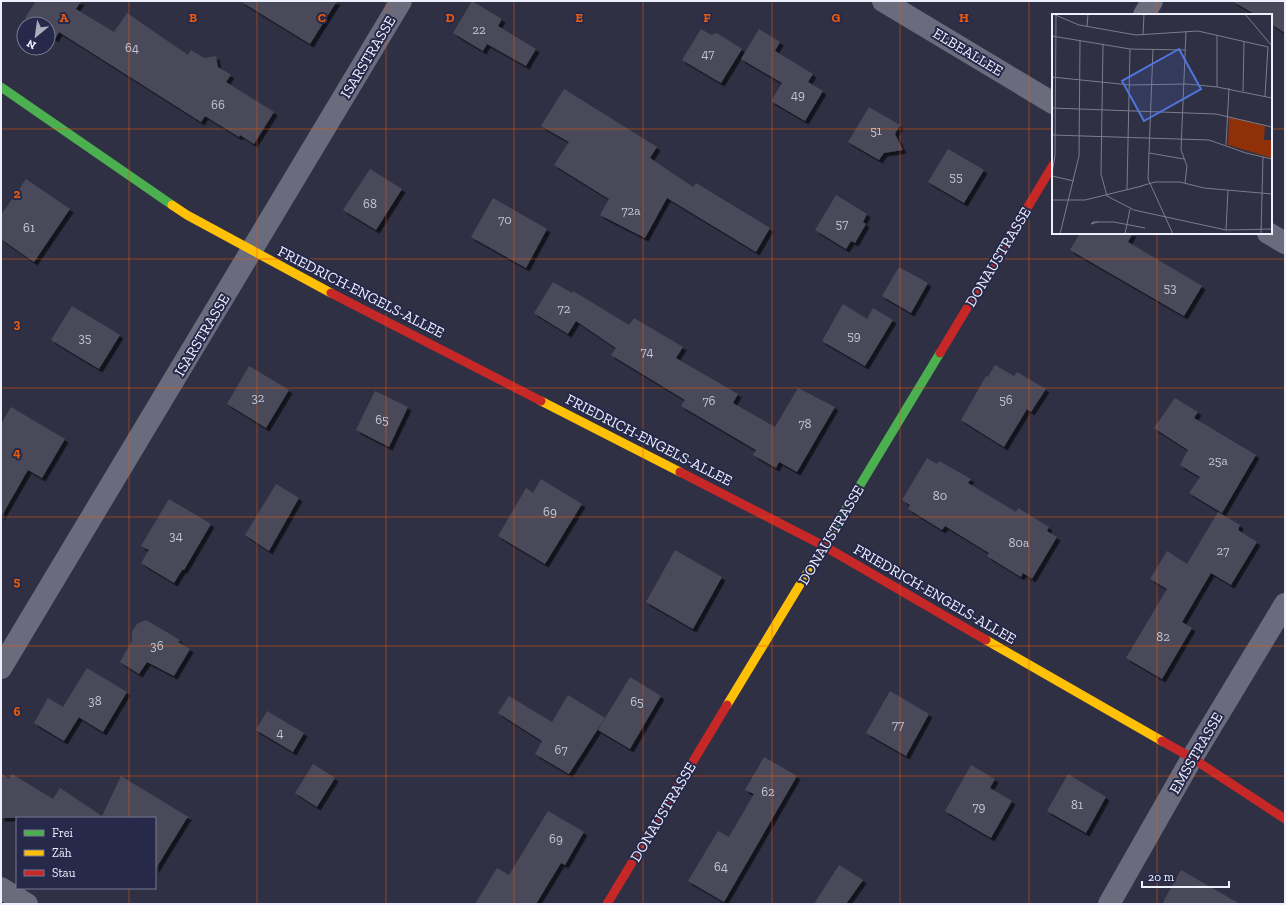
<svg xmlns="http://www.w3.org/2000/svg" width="1286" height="905" font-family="'Zilla Slab',serif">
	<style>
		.building { fill: #494a5a; filter: url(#shadow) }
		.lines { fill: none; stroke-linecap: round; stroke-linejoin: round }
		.street { stroke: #6a6c7d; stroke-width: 22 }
		.fast { stroke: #4caf50; stroke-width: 9 }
		.slow { stroke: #ffc107; stroke-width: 9 }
		.jam { stroke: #c62828; stroke-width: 9 }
		.grid { fill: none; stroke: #e8590c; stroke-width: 1; stroke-opacity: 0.55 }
		.labels { text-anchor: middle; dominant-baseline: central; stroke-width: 4; stroke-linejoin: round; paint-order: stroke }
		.number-label { font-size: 13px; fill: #c5c6d4 }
		.street-label { font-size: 15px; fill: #eef0fd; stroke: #27294b }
		.inset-road { fill: none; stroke: #7b7d8d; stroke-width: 1 }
		.view { fill: #5176e1; fill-opacity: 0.15; stroke: #5176e1; stroke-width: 2 }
		.inset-edge { fill: none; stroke: #eef0fd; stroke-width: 2 }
		.grid-label { font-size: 13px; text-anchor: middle; font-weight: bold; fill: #e8590c; stroke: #27294b; stroke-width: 4; stroke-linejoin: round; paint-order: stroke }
	</style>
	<defs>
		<filter id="shadow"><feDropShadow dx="3.5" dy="3.5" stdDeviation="0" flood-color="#0009"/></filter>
	</defs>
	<rect width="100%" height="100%" fill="#2f3043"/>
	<path class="building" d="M36,1h45l-5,8 38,23 13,-19 61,42 3,-5 13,8 12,-2 2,11 13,8 -5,7 48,30 -20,32 -14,-9 -1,2 -34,-21 -4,6 -142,-90 -4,7 -7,-5v-10h-14l-9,-6z
		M240,1h97l-27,43z
		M472,1l30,18 -4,7 38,23 -10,17 -39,-22 -4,7 -30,-18z
		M1232,1h53v32l-14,-9v-9h-15z
		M701,29l10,6 6,-2 25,16 -21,34 -39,-23z
		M759,29l21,13 -5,9 38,23 -5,8 15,9 -18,30 -34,-20 11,-18 -41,-24z
		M564,89l93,58 -7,11 43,29 3,-4 74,45 -14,24 -89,-54 -22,40 -45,-23 9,-16 -55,-34 15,-23 -28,-16z
		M869,107l31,18 -5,9 8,16 -19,3 -5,7 -31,-18z
		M948,149l36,21 -20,33 -36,-21z
		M370,169l32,20 -26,41 -33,-20z
		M26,179l44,30 -36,53 -33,-23v-24z
		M836,195l31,19 -4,8 3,2 -11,19 -4,-2 -5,8 -31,-19z
		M493,198l54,31 -21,39 -55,-31z
		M1080,233h53l-5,9 74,44 -18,30 -114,-66z
		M899,267l29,16 -17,30 -29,-17z
		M553,282l19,11 1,-2 56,34 5,-7 49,29 -7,11 62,36 -5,9 42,24 23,-39 37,19 -38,65 -18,-10 -3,6 -23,-13 3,-5 -75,-44 4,-6 -74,-45 5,-7 -40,-27 -8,13 -34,-21z
		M843,304l24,15 6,-11 20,12 -28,46 -43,-25z
		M72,306l48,29 -21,34 -48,-29z
		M995,365l19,11 3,-4 29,17 -15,23 -4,-3 -23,38 -43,-27 25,-44 2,1z
		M249,366l40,24 -23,38 -39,-24z
		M375,391l33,16 -19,40 -33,-17z
		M1175,398l23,14 -4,6 62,37 -34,58 -33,-20 11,-16 -20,-12 8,-15 -34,-22z
		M11,407l54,32 -23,39 -14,-8 -27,47v-93z
		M927,458l10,6 2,-3 32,18 -3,4 48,29 2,-4 31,19 -2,4 10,6 -25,42 -9,-6 -2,4 -34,-21 2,-3 -44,-27 -3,4 -34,-21 2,-4 -8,-5z
		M541,479l41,25 -37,60 -47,-28 28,-48 7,5z
		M276,484l23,14 -30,53 -24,-16z
		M169,499l42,25 -27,46h-2l-8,13 -33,-20 8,-13 -8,-4z
		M1218,512l22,13 -2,5 19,12 -26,43 -20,-12 -29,49 10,6 -30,51 -36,-21 41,-69 -17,-10 17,-28 20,13z
		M675,550l47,27 -29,52 -47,-27z
		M146,620l34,20 -2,2 12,7 -16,27 -27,-14 -8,12 -19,-12 12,-21v-9l5,-8z
		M87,668l40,24 -24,40 -26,-16 2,1 -15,24 -30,-18 14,-25 15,9z
		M630,677l31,19 -31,53 -32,-19z
		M890,691l39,23 -23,42 -40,-23z
		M568,695l37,23 -36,56 -34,-20 7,-13 -44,-28 11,-17 43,26z
		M267,711l37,22 -11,19 -37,-22z
		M764,757l33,19 -73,126 -36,-21 30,-50 11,6 25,-43 -9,-4z
		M313,764l22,14 -18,29 -22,-14z
		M971,765l24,14 -5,9 22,13 -21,37 -46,-27z
		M1,773l8,6 3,-5 41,25 7,-11 42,28 19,-40 69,42h-3l-32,52v-52h-154z
		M1068,774l38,23 -20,36 -39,-22z
		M548,811l36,21 -19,33 -4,-2 -25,41h-61l22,-36 12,7z
		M839,865l24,15 -17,24h-32z
		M1181,870l59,34h-78z"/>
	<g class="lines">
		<path class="street" d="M883,1l170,102
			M1144,15l8,-14
			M1268,233l17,10
			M1,668l400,-667
			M1,888l26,16
			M1109,904l83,-146 93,-154"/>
		<path class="fast" d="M1,87l171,118
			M833,530l107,-177"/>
		<path class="slow" d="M172,205l15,10 144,78
			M541,401l139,71
			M986,640l176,101
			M727,705l106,-175"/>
		<path class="jam" d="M331,293l210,108
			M940,353l113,-188
			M680,472l144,74 162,94
			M1162,741l30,17 93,61
			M607,904l120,-199"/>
	</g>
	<path class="grid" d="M129,1v817M257,1v903M386,1v903M514,1v903M643,1v903M772,1v903M900,1v903M1029,1v903M1157,1v14M1,129h1052M1271,129h14M1157,233v671M1,259h1284M1,388h1284M1,517h1284M1,646h1284M1,776h1284M129,888v16"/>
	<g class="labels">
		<g class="number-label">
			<text x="479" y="29">22</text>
			<text x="132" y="47">64</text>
			<text x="708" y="53">47</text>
			<text x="798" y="94">49</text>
			<text x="218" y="104">66</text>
			<text x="876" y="130">51</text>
			<text x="956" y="176">55</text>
			<text x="370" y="203">68</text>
			<text x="631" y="210">72a</text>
			<text x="505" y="219">70</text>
			<text x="842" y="223">57</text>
			<text x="29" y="227">61</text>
			<text x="1170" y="287">53</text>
			<text x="564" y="308">72</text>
			<text x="854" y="335">59</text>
			<text x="85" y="337">35</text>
			<text x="647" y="351">74</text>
			<text x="258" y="397">32</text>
			<text x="1006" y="399">56</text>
			<text x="709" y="400">76</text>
			<text x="382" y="419">65</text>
			<text x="805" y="423">78</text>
			<text x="1218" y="460">25a</text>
			<text x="940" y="495">80</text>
			<text x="550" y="511">69</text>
			<text x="176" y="535">34</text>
			<text x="1019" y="542">80a</text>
			<text x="1223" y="550">27</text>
			<text x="1163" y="636">82</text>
			<text x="157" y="645">36</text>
			<text x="95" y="700">38</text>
			<text x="637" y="701">65</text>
			<text x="898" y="724">77</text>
			<text x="280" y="732">4</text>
			<text x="561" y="749">67</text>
			<text x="768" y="791">62</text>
			<text x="1077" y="804">81</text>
			<text x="979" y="806">79</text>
			<text x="556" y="838">69</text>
			<text x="721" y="866">64</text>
		</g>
		<g class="street-label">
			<text transform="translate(968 52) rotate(31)">ELBEALLEE</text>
			<text transform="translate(368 57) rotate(-59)">ISARSTRASSE</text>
			<text transform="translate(998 257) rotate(-59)">DONAUSTRASSE</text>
			<text transform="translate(361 292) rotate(27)">FRIEDRICH-ENGELS-ALLEE</text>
			<text transform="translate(202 335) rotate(-59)">ISARSTRASSE</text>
			<text transform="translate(649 440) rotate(27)">FRIEDRICH-ENGELS-ALLEE</text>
			<text transform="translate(831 535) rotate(-59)">DONAUSTRASSE</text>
			<text transform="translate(935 594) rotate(30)">FRIEDRICH-ENGELS-ALLEE</text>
			<text transform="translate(1196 753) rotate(-60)">EMSSTRASSE</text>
			<text transform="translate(663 812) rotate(-59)">DONAUSTRASSE</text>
		</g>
	</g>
	<g transform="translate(1052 14)">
		<rect width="220" height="220" fill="#2f3043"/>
		<path d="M177,103l36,9 -1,14h8v18l-44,-13z" fill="#903009"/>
		<path class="inset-road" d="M1,0l26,11 57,10 62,-4 70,16 -3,49M193,0l27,32M35,13l1,-13M91,21l1,-21M165,21v52M0,22l78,13 55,1M51,30l-2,130 6,22 27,14 92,20 46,-1M101,35l-5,130 25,55M0,63l78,8 57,-1 30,3 55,11M191,77l1,-49M0,94l164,6 56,13M0,121l157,5 37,13 26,6M174,131l3,-57M97,139l35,6M0,159l3,-17 1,-141M0,162l22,5M133,169l2,-17 -6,-16 5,-119M89,172l14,-4h25l24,6 68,6M75,175l3,-140M0,186h33l57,-14M46,208l-7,2 2,-2h21l31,6M174,216l2,-40M8,220l19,-78 1,-115M73,220l5,-25M209,220l2,-77"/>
		<path class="view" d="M127,35l22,40 -57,32 -22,-40z"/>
		<rect width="220" height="220" class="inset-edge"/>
	</g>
	<g class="grid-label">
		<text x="64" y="22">A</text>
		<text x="193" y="22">B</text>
		<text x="322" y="22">C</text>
		<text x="450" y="22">D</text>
		<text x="579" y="22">E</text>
		<text x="707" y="22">F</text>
		<text x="836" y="22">G</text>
		<text x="964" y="22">H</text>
		<text x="17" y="198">2</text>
		<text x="17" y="328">3</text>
		<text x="17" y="457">4</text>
		<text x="17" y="586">5</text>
		<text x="17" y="716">6</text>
	</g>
	<rect width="1286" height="905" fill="none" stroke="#eef0fd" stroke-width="4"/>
	<rect x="16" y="817" width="140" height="72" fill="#27294b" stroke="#777992"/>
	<rect x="24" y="830" width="20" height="6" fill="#4caf50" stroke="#777992"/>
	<text x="52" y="837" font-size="12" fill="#eef0fd">Frei</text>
	<rect x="24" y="850" width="20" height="6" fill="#ffc107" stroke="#777992"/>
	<text x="52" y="857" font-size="12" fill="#eef0fd">Zäh</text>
	<rect x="24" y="870" width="20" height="6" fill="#c62828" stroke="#777992"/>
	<text x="52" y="877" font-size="12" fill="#eef0fd">Stau</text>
	<g transform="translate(36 36) rotate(209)"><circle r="19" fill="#27294b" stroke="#777992"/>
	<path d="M0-3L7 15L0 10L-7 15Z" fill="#abadbc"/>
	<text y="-6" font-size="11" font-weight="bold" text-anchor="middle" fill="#eef0fd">N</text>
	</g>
	<path d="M1142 881v6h87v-6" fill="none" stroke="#eef0fd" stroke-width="2"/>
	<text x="1148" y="881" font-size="12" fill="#eef0fd" stroke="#27294b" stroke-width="3" paint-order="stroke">20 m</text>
</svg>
